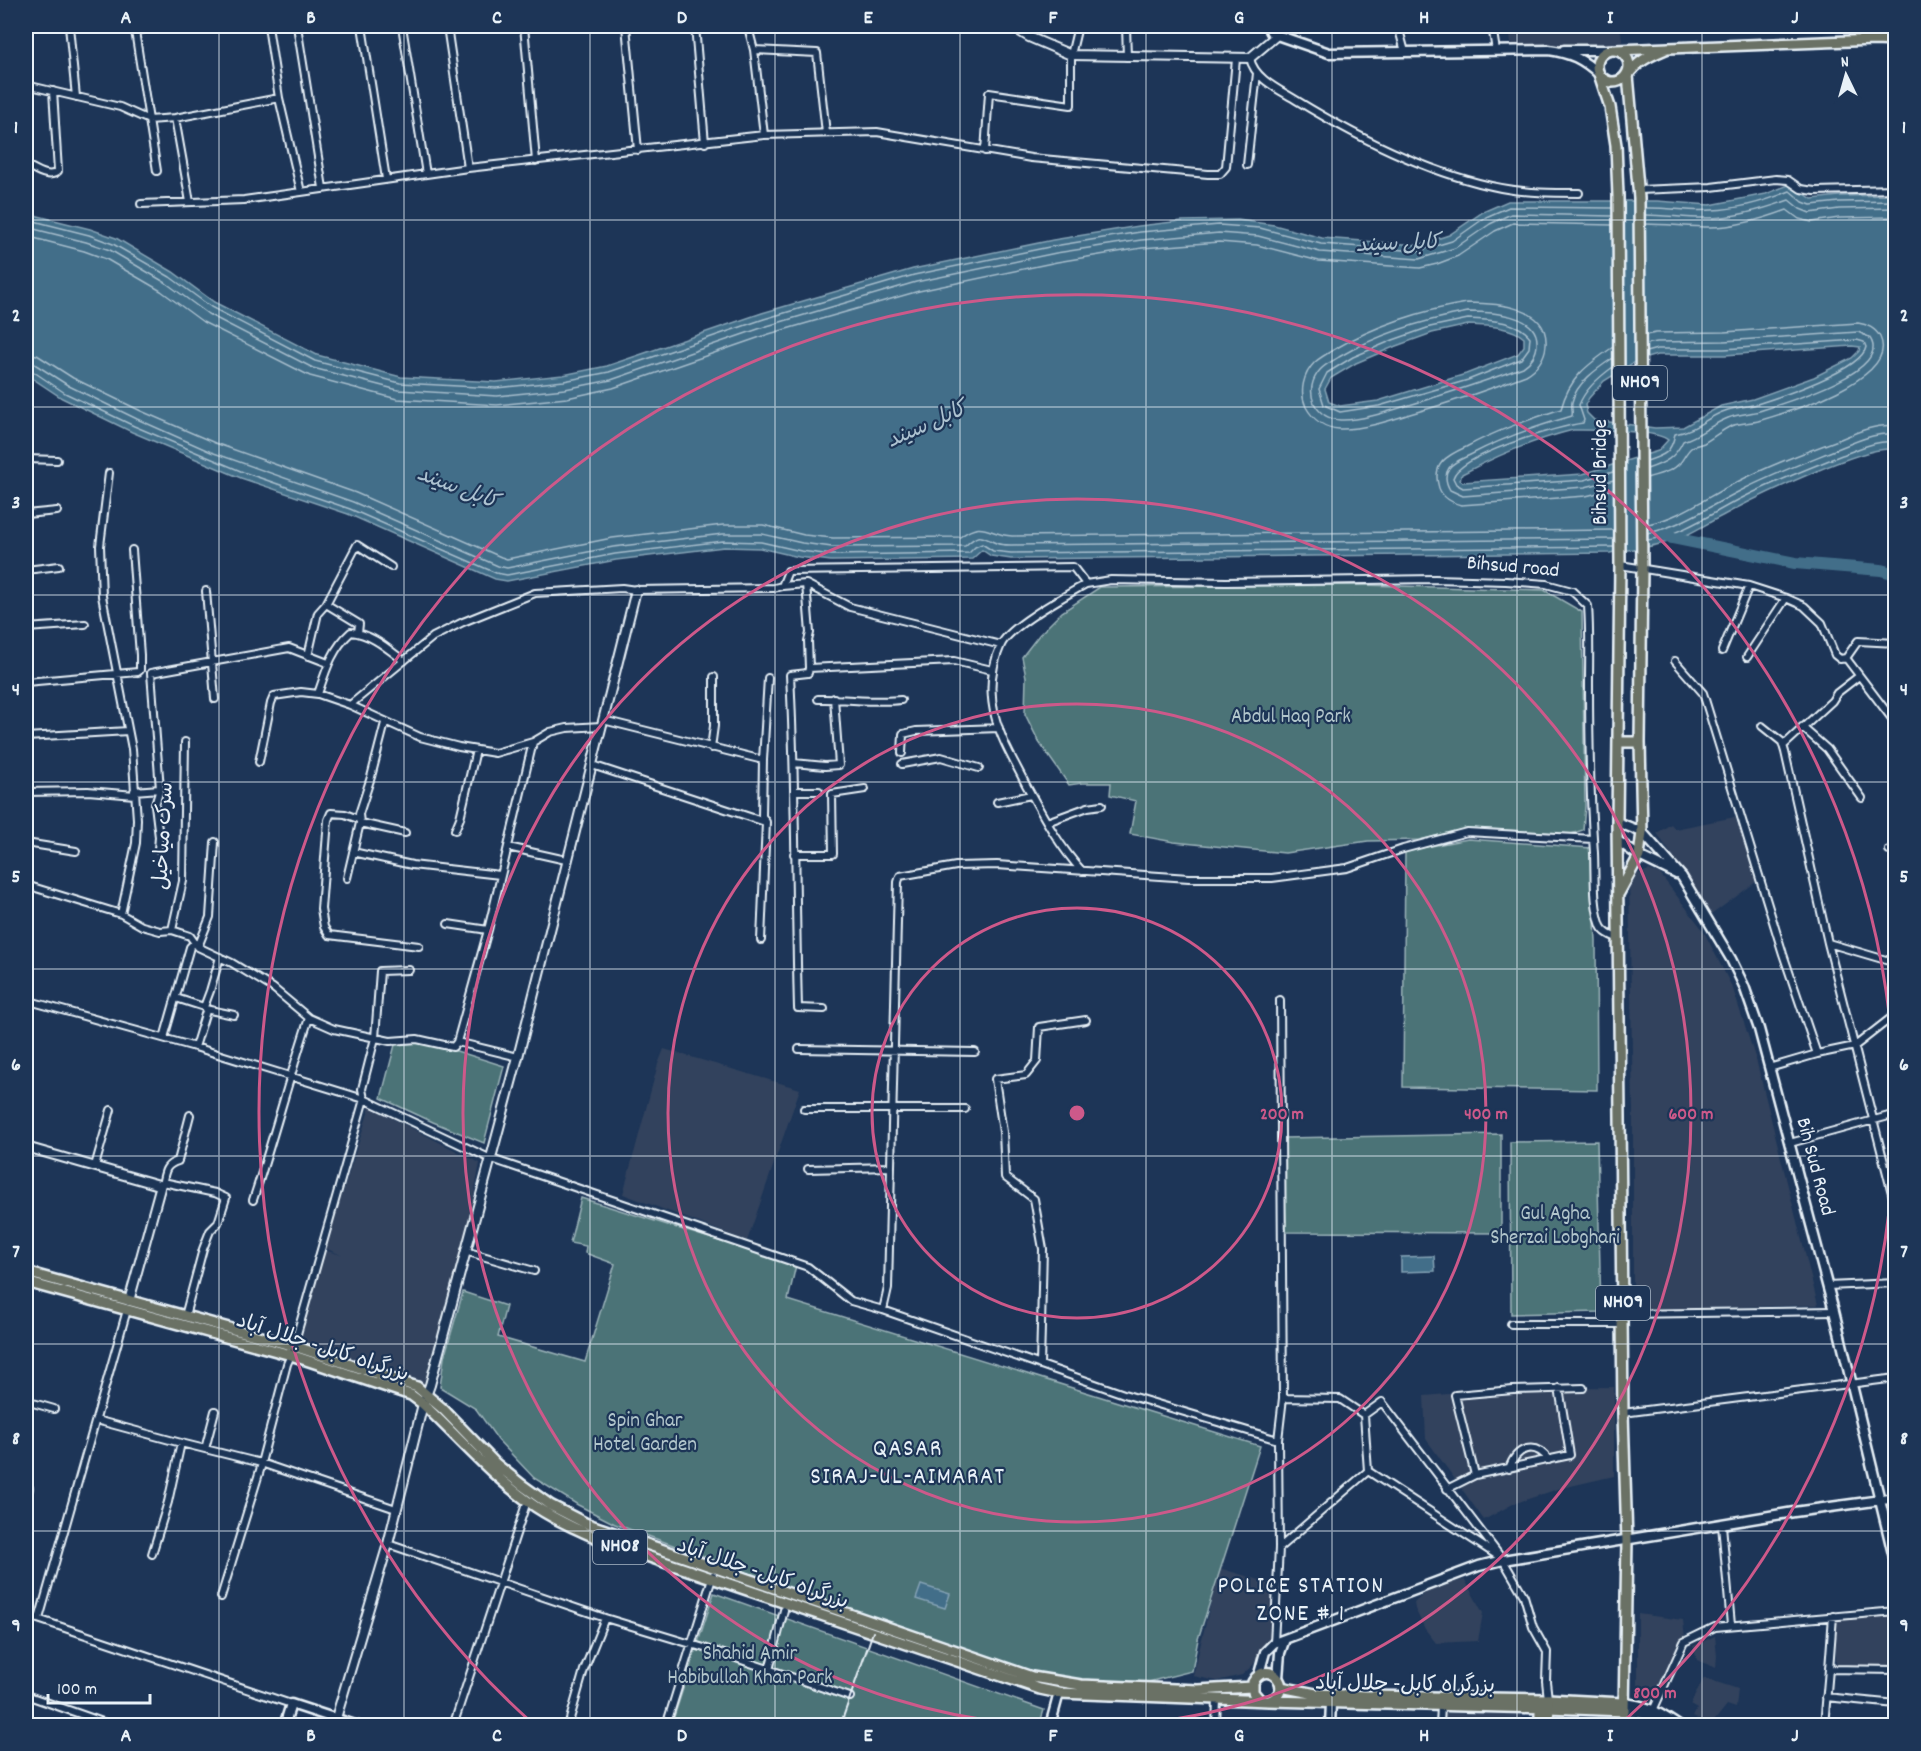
<svg xmlns="http://www.w3.org/2000/svg" width="1921" height="1751" font-family="Dekko,'Playpen Sans Arabic',sans-serif">
	<style>
		.built { fill: #31425d }
		.green { fill: #4c7377; stroke: #9ab2b8; stroke-width: 1.5 }
		.water { fill: #426e89; stroke: #84a2b5; stroke-width: 1.5; fill-rule: evenodd }
		.lines { fill: none; stroke-linecap: round; stroke-linejoin: round }
		.shore { stroke: #a6bdcc; stroke-width: 1.5 }
		.river { stroke: #426e89; stroke-width: 12 }
		.minor-casing { stroke: #e8f1f8; stroke-width: 10 }
		.tertiary-casing { stroke: #e8f1f8; stroke-width: 12 }
		.secondary-casing { stroke: #e8f1f8; stroke-width: 13 }
		.primary-casing { stroke: #e8f1f8; stroke-width: 14 }
		.trunk-casing { stroke: #e8f1f8; stroke-width: 14 }
		.minor { stroke: #1d3557; stroke-width: 6 }
		.tertiary { stroke: #1d3557; stroke-width: 8 }
		.secondary { stroke: #1d3557; stroke-width: 8 }
		.primary { stroke: #6b7165; stroke-width: 9 }
		.trunk { stroke: #6b7165; stroke-width: 9 }
		.rail { stroke: #e8f1f8; stroke-width: 2 }
		.grid { fill: none; stroke: #e8f1f8; stroke-width: 1.5; stroke-opacity: 0.55 }
		.ring { fill: none; stroke: #cd598a; stroke-width: 3 }
		.labels { text-anchor: middle; dominant-baseline: central; stroke-width: 4.5; stroke-linejoin: round; paint-order: stroke }
		.shield { fill: #1d3557; stroke: #abb9c8; stroke-width: 1.5 }
		.shield-label { font-size: 20px; font-weight: bold; fill: #e8f1f8 }
		.street-label { font-size: 21px; fill: #e8f1f8; stroke: #1d3557 }
		.park-label { font-size: 21px; fill: #b1c5cb; stroke: #1d3557 }
		.water-label { font-size: 22px; font-style: italic; fill: #aec3d1; stroke: #1d3557 }
		.quarter-label { font-size: 24px; letter-spacing: 1.5px; fill: #e8f1f8; stroke: #1d3557 }
		.centre { fill: #cd598a; stroke: #1d3557; stroke-width: 3 }
		.ring-label { font-size: 18px; text-anchor: middle; font-weight: bold; fill: #cd598a; stroke: #1d3557; stroke-width: 4.5; stroke-linejoin: round; paint-order: stroke }
		.neatline { fill: none; stroke: #e8f1f8; stroke-width: 2 }
		.grid-label { font-size: 20px; text-anchor: middle; font-weight: bold; fill: #e8f1f8 }
	</style>
	<rect width="100%" height="100%" fill="#1d3557"/>
	<filter id="ink" filterUnits="userSpaceOnUse"><feTurbulence type="fractalNoise" baseFrequency=".0167" numOctaves="2"/><feDisplacementMap in="SourceGraphic" scale="12" xChannelSelector="R" yChannelSelector="G"/><feConvolveMatrix kernelMatrix="1 2 1 2 8 2 1 2 1" color-interpolation-filters="sRGB"/></filter>
	<g filter="url(#ink)">
		<path class="built" d="M1509,26h111l3,20 -42,2 -70,-4z
			M1735,817l11,29 10,36 -45,33 -54,-82 14,-9 4,5z
			M1649,870l11,4 43,56 30,59 24,74 61,242 -185,5v-199l-4,-234z
			M664,1049l136,40 -53,152 -124,-47 35,-130z
			M370,1107l110,56 -14,74 -41,150 -34,-14 -96,-30 29,-93 17,5 -16,-7z
			M1614,1387v89l-56,13 -45,15 -29,16 -58,-81 -2,-43 96,-8z
			M1219,1568l51,15 4,13 -1,40 -11,14 -9,15 -11,10 -25,6 -24,-5z
			M1465,1580l18,33 -5,28 -42,2 -11,-14 -10,-20 -1,-6 18,-17z
			M1638,1614l45,6 2,18 -28,59h-19z
			M1836,1616l59,1v52h-59z
			M1715,1636l2,20 -1,12 -19,-8 -4,-14z
			M1704,1678l34,11 -2,19 -9,-3 -16,20 -18,-8 4,-8 -7,-4z
			M1442,1713l77,1 13,11 -90,1z
			M1583,1718l60,4 6,3h-82l4,-4z"/>
		<path class="green" d="M1363,585l181,5 38,22 3,194 -2,24 -12,4 -103,-6 -48,12 -52,1 -83,12 -111,-11 -44,-8 6,-33 -26,-6 1,-12h-29l-13,2 -30,-43 -14,-28 1,-37 -4,-20 17,-22 23,-23 38,-25z
			M1468,839l123,9 5,93 1,149 -194,-3 2,-236z
			M396,1041l35,2 73,23 -20,77 -51,-21 -52,-24z
			M1501,1134v99l-215,-1 -3,-94z
			M1597,1141l4,171 -90,2 -1,-172z
			M581,1198l215,67 -8,35 472,146 -62,193 -6,32 -56,14 -44,-3 -64,-10 -90,-31 -323,-117 -37,-19 -44,-27 -36,-38 -22,-31 -36,-22 4,-29 19,-66 43,14 -8,31 87,25 30,-98 -30,-11 1,-7 -16,-3z
			M714,1593l330,117 -5,16h-368z"/>
		<path class="water" d="M1791,184l21,15 27,-3 56,-1v255c-24,-9 -146,51 -173,66 -15,7 -30,18 -45,23 -21,8 -45,10 -67,14l-599,6 -20,-3 -9,-6 -10,9 -141,2 -32,-4 -39,-9 -36,-1 -108,13 -109,21 -12,-2 -147,-65 -107,-36 -109,-46 -70,-34 -36,-24v-161l64,16 26,9 57,34 41,30 103,53 84,22 95,5 67,-7 44,-9 155,-53 151,-44 140,-29 86,-14 43,-5 56,-1 36,5 48,13 96,7 31,-10 34,-23 25,-11h149l53,4 56,-11zM1468,325c18,1 44,1 56,13v8l-6,8 -52,20 -88,27 -38,5 -11,-4 -4,-13 6,-11 25,-15 40,-17 36,-13zM1852,346l8,1 -1,4 -7,7 -38,19 -61,22 -32,7 -38,21 -28,1 -61,-8 -7,-7 -2,-8 4,-7 15,-17 32,-20 21,-6h68zM1573,430c20,0 83,-1 95,10l-10,11 -75,23 -120,8 -3,-2 2,-6c36,-19 71,-34 111,-44z
			M1434,1256l1,15 -34,1v-15z
			M921,1585l29,9 -5,14 -29,-9z"/>
		<g class="lines">
			<path class="shore" d="M1645,208c22,-1 45,4 67,2 27,-1 54,-9 78,-19l13,11 8,3 28,-3 57,-1
				M1645,215c22,0 44,4 66,3 27,-1 53,-9 78,-18l11,9 10,4 29,-4 57,-1
				M26,219l63,16 24,9 57,33 41,30 104,54 85,22 96,5 68,-7 45,-9 155,-53 150,-44 140,-29 86,-14 79,-7 41,3 61,16 97,7 34,-10 34,-24 23,-10 103,1
				M1645,224c22,0 44,3 65,3 26,0 53,-8 77,-17l12,9 13,3 27,-4 57,-1
				M26,227l60,15 24,8 56,33 42,31 105,54 85,22 99,6 68,-7 46,-9 156,-54 149,-44 140,-29 85,-13 78,-7 39,3 62,16 99,7 36,-11 35,-24 21,-10 101,2
				M26,236l58,15 22,8 55,32 42,31 107,54 87,23 100,6 70,-7 46,-10 156,-54 150,-43 138,-29 85,-14 77,-6 38,3 62,16 101,7 17,-4 21,-8 37,-25 18,-8 99,2
				M1467,303c29,0 82,3 79,42 -1,13 -9,24 -20,30 -38,15 -76,28 -116,39 -21,7 -49,16 -71,15 -14,-1 -26,-9 -33,-22 -7,-15 -3,-33 9,-45 6,-5 13,-9 20,-13 39,-23 87,-39 132,-46z
				M1468,312c21,0 71,1 69,32 0,9 -6,18 -14,23 -39,15 -77,27 -117,39 -19,6 -46,15 -66,14 -12,-1 -21,-7 -26,-17 -5,-12 -2,-24 6,-33 5,-6 13,-9 19,-13 39,-23 85,-37 129,-45z
				M1468,319c20,1 49,1 62,18l-1,11 -8,11 -53,21 -89,26 -39,6 -16,-7 -5,-16 8,-16 26,-16 40,-17 37,-13z
				M1646,335l10,-2 68,-1 134,-9c9,1 18,6 22,14 20,42 -94,76 -122,84 -8,2 -18,2 -27,5 -9,4 -18,12 -27,17 -4,2 -10,2 -13,5 -4,3 -7,10 -11,15 -8,9 -21,11 -33,15
				M1646,344l11,-2 67,-1 134,-9 11,5c27,34 -88,67 -110,74 -10,3 -21,3 -31,7 -16,6 -28,18 -45,23 -8,17 -18,22 -36,28
				M1613,347c-26,18 -44,31 -52,62 -33,11 -64,21 -95,38 -9,4 -18,8 -24,15 -5,6 -6,14 -4,22 2,12 12,18 23,21l125,-9 28,-7
				M1646,352l11,-3h67l133,-9 7,2 2,5c-4,23 -87,50 -109,57 -10,3 -21,3 -32,7 -18,6 -28,19 -50,23 -4,19 -10,21 -28,27
				M26,353l11,2 36,23 68,33 74,32 141,50 145,64 6,2 105,-21 111,-13h40l41,10 29,3 127,-1c24,-18 28,-2 52,-1l602,-6
				M1613,358c-15,10 -37,25 -41,44 -1,5 1,10 0,14 -35,10 -68,21 -100,38 -8,4 -18,7 -23,14 -5,7 -3,15 1,22l13,6 122,-9 29,-7
				M26,362l7,1 36,23 68,33 74,33 142,50 145,64 9,2 106,-21 110,-13h39l40,9 30,4 133,-1c15,-14 15,-10 31,-3 4,2 11,2 15,2l603,-6
				M1613,367c-14,10 -28,22 -34,38l5,15 -1,3c-24,3 -124,32 -130,55l3,6 7,4 121,-8 29,-8
				M26,369l5,1 34,23 69,33 109,46 107,37 146,64 11,2 108,-21 108,-13 38,1 40,9 31,4 137,-2 6,-6 7,-3 11,7 18,2 603,-6
				M1648,524c31,-6 59,-27 87,-41 33,-17 68,-30 103,-43 17,-7 38,-17 58,-14
				M1648,533c33,-7 62,-27 92,-42 33,-17 68,-30 102,-44 16,-6 36,-16 54,-12
				M1648,540c35,-6 64,-27 96,-43 32,-16 65,-29 98,-42 15,-5 37,-17 54,-12"/>
			<path class="river" d="M1663,536l132,27 86,7 15,4"/>
			<g class="minor-casing">
				<path id="minor" d="M69,26l7,71
					M136,26l-1,5 22,140
					M268,26l11,72
					M297,26l26,162
					M362,26l24,153
					M402,26l24,148
					M447,26l21,142
					M524,26l12,135
					M626,26l12,124
					M695,26l10,117
					M749,26v5l5,19 10,85
					M1126,26l1,31
					M1398,26l7,26
					M1492,26l4,25
					M135,31l24,-5
					M754,50l63,3 9,80
					M1250,58c4,21 30,32 46,42 62,38 133,74 205,88 26,5 52,5 78,5
					M26,85l94,22 29,13 26,-2 104,-20 22,94 167,-24 296,-33 113,-3 154,26 177,16h12l6,-7 10,-108
					M175,118l15,84
					M985,151l4,-58 82,12v-50l7,-29
					M26,165c9,4 23,15 32,6l-5,-80
					M1247,165l10,-92
					M1639,190l72,-3 65,-8 12,1 13,9 14,2 81,-2
					M141,204l103,-4 57,-8
					M26,459l31,1
					M109,473l-9,73 2,50 30,153 5,70 -1,24 -15,71
					M26,514l31,-3
					M1620,565l129,21 37,12 18,8 18,17 13,32 5,4 6,-1 12,-17 38,2
					M26,570l33,-4
					M806,584l4,49 -2,8 1,27 145,-7 38,9
					M1086,584l25,-4 115,2 209,-3 71,2 40,3 26,7 16,15c2,27 1,52 1,78 0,56 1,113 5,169 1,23 -1,51 7,73 3,7 11,10 18,13
					M782,586l24,-2 44,23 151,38
					M206,591l9,108
					M326,604l33,20 -1,9
					M26,628l59,-4
					M1722,651l27,-65
					M308,656l10,-43 8,-9 31,-59 34,22
					M1747,657l39,-59
					M1846,658l50,66
					M404,661c-16,-12 -32,-27 -53,-29 -19,17 -25,38 -33,62l32,11 70,32 39,10 36,6 38,-11 17,-10 17,-4 34,-2
					M1675,661l28,32 80,261 34,100
					M809,668l-1,5 -18,2c6,111 5,222 8,333l26,1
					M26,682l112,-10 2,-2v-15l-8,-105
					M818,699c27,-1 55,4 83,1
					M350,705l83,-68 30,-15 72,-29 87,-5 14,2 138,-2 8,-2 6,-15 285,-4 13,17c-19,11 -77,42 -85,61 -10,22 -12,47 -6,71 6,24 19,45 30,67 17,31 33,62 57,88
					M603,720l160,40
					M1762,726l20,16 3,10 43,191 68,266
					M1802,727l25,22 35,49
					M26,737l102,-6
					M1783,746l49,-45 5,-8 22,-17
					M711,748l3,-22v-49
					M902,753l1,-19 13,-3 83,-3
					M259,762l12,-59 3,-7 27,-4 17,2
					M794,763l31,3 14,-1 -5,-67
					M902,764l39,-7 38,11
					M592,765l173,57
					M160,789l-9,-116 138,-25 39,15
					M134,791l26,-2 -5,16 4,32 -1,12
					M794,791h25
					M26,792l62,-1 47,4
					M997,802l34,-7
					M358,819l-13,-5 -14,-1 -3,7 -7,89 3,18 5,8 90,11
					M1047,822l41,-15 14,-2
					M360,823l45,10
					M455,830l5,-12 16,-68
					M26,843l50,8
					M508,847l58,13
					M1889,850l7,-5
					M353,852l59,13 88,10
					M794,854h39l-1,-60 33,-5
					M347,878l13,-55 -1,-9 12,-37 14,-54
					M26,885l95,29 21,12 18,5 12,-1 18,6 8,11 34,16 41,25 36,30 25,11 56,12 27,-2 36,8 4,-5 61,15
					M448,924l40,6
					M172,930l11,-49 2,-139
					M761,940l5,-118 -4,-6 1,-56 5,-82
					M1828,943l68,20
					M198,947l12,-30 5,-75
					M176,998l28,9
					M26,1000l169,47 169,52 125,59 319,109 43,34 32,9 241,84 154,46 1,108 -5,95
					M1280,1000l3,398
					M205,1009l29,6
					M164,1038l26,-91 4,-4
					M457,1042l31,-112 45,-188
					M195,1047l11,-36 -2,-4 6,-16 10,-34
					M799,1049l176,3
					M1769,1068l48,-14 38,-8 41,-32
					M804,1109h161
					M1790,1143l106,-29
					M95,1166l16,-56
					M808,1169l83,-2
					M163,1182l52,11 11,5 -8,25 -8,8 -7,18 -18,67
					M162,1185c3,-12 2,-20 16,-24l12,-46
					M253,1200c20,-60 36,-122 56,-182
					M465,1251l69,20
					M1827,1286l69,-3
					M883,1310l5,-22 10,-406 2,-6 56,-10 41,-1 192,13h83l75,-10 56,-19 64,-17 126,7
					M1623,1314l211,-3
					M1511,1324h112
					M1040,1365l3,-116 -9,-50 -29,-22 -2,-45 -8,-53 31,-4 11,-14 2,-34 47,-7
					M26,1401l28,8
					M1623,1413l273,-35
					M96,1420l85,23 80,20 135,46
					M1278,1440l5,-42 57,1 24,16 18,-13 121,158 21,36 9,31 14,25 -1,29 2,18
					M205,1449l10,-38
					M1509,1469c7,-21 25,-29 40,-9
					M1368,1471l130,85
					M1475,1475l-20,-80 58,-5 70,-2
					M26,1485l3,3 -3,13
					M1447,1489l28,-14 95,-20 -11,-67
					M1722,1525l9,100
					M388,1544l217,74 119,36 126,43
					M1279,1548l89,-77 -4,-56
					M152,1554l16,-52 13,-59
					M221,1597l40,-130v-4l26,-99 4,-9 73,-256 -2,-10 13,-51 5,-67 29,-1
					M26,1615l265,89
					M39,1619l88,-309
					M1829,1669l4,-53
					M769,1670l15,-60
					M26,1695l88,31
					M1826,1697l70,7
					M1652,1713l32,-71 31,-15 181,-16
					M453,1726l72,-219
					M568,1726l16,-56 21,-52
					M666,1726l47,-151
					M1216,1726l1,-27
					M1440,1726l1,-21
					M1824,1726l5,-57 67,1"/>
			</g>
			<g class="tertiary-casing">
				<path id="tertiary" d="M1011,26l18,11 42,18 179,3 27,-23
					M26,1147l133,38 1,3 -31,113
					M336,1718l52,-174 35,-140 7,-19 88,-328 118,-467"/>
			</g>
			<g class="secondary-casing">
				<path id="secondary" d="M1268,26l3,6 6,3 52,18 220,-3c21,3 34,9 50,24
					M1564,50h45
					M1617,822l25,10 40,45 49,82 13,27 15,43 75,282 62,255
					M1618,841l21,15 37,18
					M1259,1674l6,-22 9,-9 205,-77 24,-6 291,-48 102,-14
					M1278,1678l2,-25 5,-14
					M1623,1703c25,2 36,10 56,23
					M1624,1711l26,4 17,11
					M284,1726l7,-22 67,22
					M1050,1726l9,-33
					M1330,1726l1,-23"/>
			</g>
			<g class="primary-casing">
				<path id="primary" d="M1597 66a16 16 0 1 1 32 0a16 16 0 1 1-32 0Z
					M1616,50l259,-10 21,1
					M1618,742h22
					M1619,893l20,-37 3,-24 -2,-90 2,-174 -3,-370 -11,-123c10,-15 24,-20 40,-27
					M1548,1699l75,4
					M1548,1708l76,3 3,-170 -4,-128 -6,-591 3,-257 -2,-369 -2,-51 -6,-38 -11,-33"/>
			</g>
			<g class="trunk-casing">
				<path id="trunk" d="M26,1272l268,74 123,41 26,22 53,55 26,21 28,20 35,18 447,154 49,8 117,5 54,-3
					M26,1282l265,73 120,40 12,9c37,35 70,74 113,103 23,15 49,26 75,37l429,145 19,4 210,8c28,-11 -1,-45 -16,-19v10l6,7
					M1281,1687l35,7 52,2 180,3 1,27
					M1269,1701l279,7
					M1540,1701v25"/>
			</g>
			<use href="#minor" class="minor"/>
			<use href="#tertiary" class="tertiary"/>
			<use href="#secondary" class="secondary"/>
			<use href="#primary" class="primary"/>
			<use href="#trunk" class="trunk"/>
			<path class="rail" d="M840,1726l33,-94"/>
		</g>
	</g>
	<path class="grid" d="M219,26v1700M404,26v1700M590,26v1700M775,26v1700M960,26v1700M1146,26v1700M1332,26v1700M1517,26v1700M1702,26v1700M26,220h1870M26,407h1870M26,595h1870M26,782h1870M26,969h1870M26,1156h1870M26,1344h1870M26,1531h1870"/>
	<g class="ring">
		<circle cx="1077" cy="1113" r="205"/>
		<circle cx="1077" cy="1113" r="409"/>
		<path d="M1029 1725A614 614 0 1 1 1125 1725"/>
		<path d="M530 1721A818 818 0 1 1 1624 1721"/>
	</g>
	<g class="labels">
		<g class="shield">
			<rect x="1613" y="366" width="54" height="34" rx="4.5"/>
			<rect x="1596" y="1286" width="54" height="34" rx="4.5"/>
			<rect x="593" y="1530" width="54" height="34" rx="4.5"/>
		</g>
		<g class="shield-label">
			<text x="1640" y="383">NH09</text>
			<text x="1623" y="1303">NH09</text>
			<text x="620" y="1547">NH08</text>
		</g>
		<g class="street-label">
			<text transform="translate(1602 472) rotate(-90)">Bihsud Bridge</text>
			<text transform="translate(1513 568) rotate(5)">Bihsud road</text>
			<text transform="translate(165 836) rotate(-87)">سرک میاخیل</text>
			<text transform="translate(1814 1167) rotate(75)">Bih Sud Road</text>
			<text transform="translate(322 1349) rotate(18)">بزرگراه کابل- جلال آباد</text>
			<text transform="translate(762 1575) rotate(19)">بزرگراه کابل- جلال آباد</text>
			<text transform="translate(1405 1686) rotate(1)">بزرگراه کابل- جلال آباد</text>
		</g>
		<g class="park-label">
			<text x="1291" y="718">Abdul Haq Park</text>
			<text x="1555" y="1215">Gul Agha<tspan x="1555" dy="24">Sherzai Lobghari</tspan></text>
			<text x="645" y="1422">Spin Ghar<tspan x="645" dy="24">Hotel Garden</tspan></text>
			<text x="750" y="1655">Shahid Amir<tspan x="750" dy="24">Habibullah Khan Park</tspan></text>
		</g>
		<g class="water-label">
			<text transform="translate(1398 245) rotate(-2)">کابل سيند</text>
			<text transform="translate(927 426) rotate(-24)">کابل سيند</text>
			<text transform="translate(457 489) rotate(21)">کابل سيند</text>
		</g>
		<g class="quarter-label">
			<text x="908" y="1450">QASAR<tspan x="908" dy="28">SIRAJ-UL-AIMARAT</tspan></text>
			<text x="1301" y="1587">POLICE STATION<tspan x="1301" dy="28">ZONE # 1</tspan></text>
		</g>
	</g>
	<circle cx="1077" cy="1113" r="9" class="centre"/>
	<g class="ring-label">
		<text x="1282" y="1119">200 m</text>
		<text x="1486" y="1119">400 m</text>
		<text x="1691" y="1119">600 m</text>
		<text x="1655" y="1698">800 m</text>
	</g>
	<rect width="1921" height="1751" fill="none" stroke="#1d3557" stroke-width="66"/>
	<g transform="translate(1846 75) rotate(355)" stroke="#1d3557" stroke-width="4.5" paint-order="stroke">
	<path d="M0-4.5L10 22L0 15L-10 22Z" fill="#e8f1f8"/>
	<text y="-9" font-size="16" font-weight="bold" text-anchor="middle" fill="#e8f1f8">N</text>
	</g>
	<path d="M48 1694v9h102v-9" fill="none" stroke="#e8f1f8" stroke-width="3"/>
	<text x="57" y="1694" font-size="18" fill="#e8f1f8" stroke="#1d3557" stroke-width="4.5" paint-order="stroke">100 m</text>
	<rect x="33" y="33" width="1855" height="1685" class="neatline"/>
	<g class="grid-label">
		<text x="126" y="23">A</text>
		<text x="311" y="23">B</text>
		<text x="497" y="23">C</text>
		<text x="682" y="23">D</text>
		<text x="868" y="23">E</text>
		<text x="1053" y="23">F</text>
		<text x="1239" y="23">G</text>
		<text x="1424" y="23">H</text>
		<text x="1610" y="23">I</text>
		<text x="1795" y="23">J</text>
		<text x="16" y="133">1</text>
		<text x="1904" y="133">1</text>
		<text x="16" y="321">2</text>
		<text x="1904" y="321">2</text>
		<text x="16" y="508">3</text>
		<text x="1904" y="508">3</text>
		<text x="16" y="695">4</text>
		<text x="1904" y="695">4</text>
		<text x="16" y="882">5</text>
		<text x="1904" y="882">5</text>
		<text x="16" y="1070">6</text>
		<text x="1904" y="1070">6</text>
		<text x="16" y="1257">7</text>
		<text x="1904" y="1257">7</text>
		<text x="16" y="1444">8</text>
		<text x="1904" y="1444">8</text>
		<text x="16" y="1631">9</text>
		<text x="1904" y="1631">9</text>
		<text x="126" y="1741">A</text>
		<text x="311" y="1741">B</text>
		<text x="497" y="1741">C</text>
		<text x="682" y="1741">D</text>
		<text x="868" y="1741">E</text>
		<text x="1053" y="1741">F</text>
		<text x="1239" y="1741">G</text>
		<text x="1424" y="1741">H</text>
		<text x="1610" y="1741">I</text>
		<text x="1795" y="1741">J</text>
	</g>
</svg>
